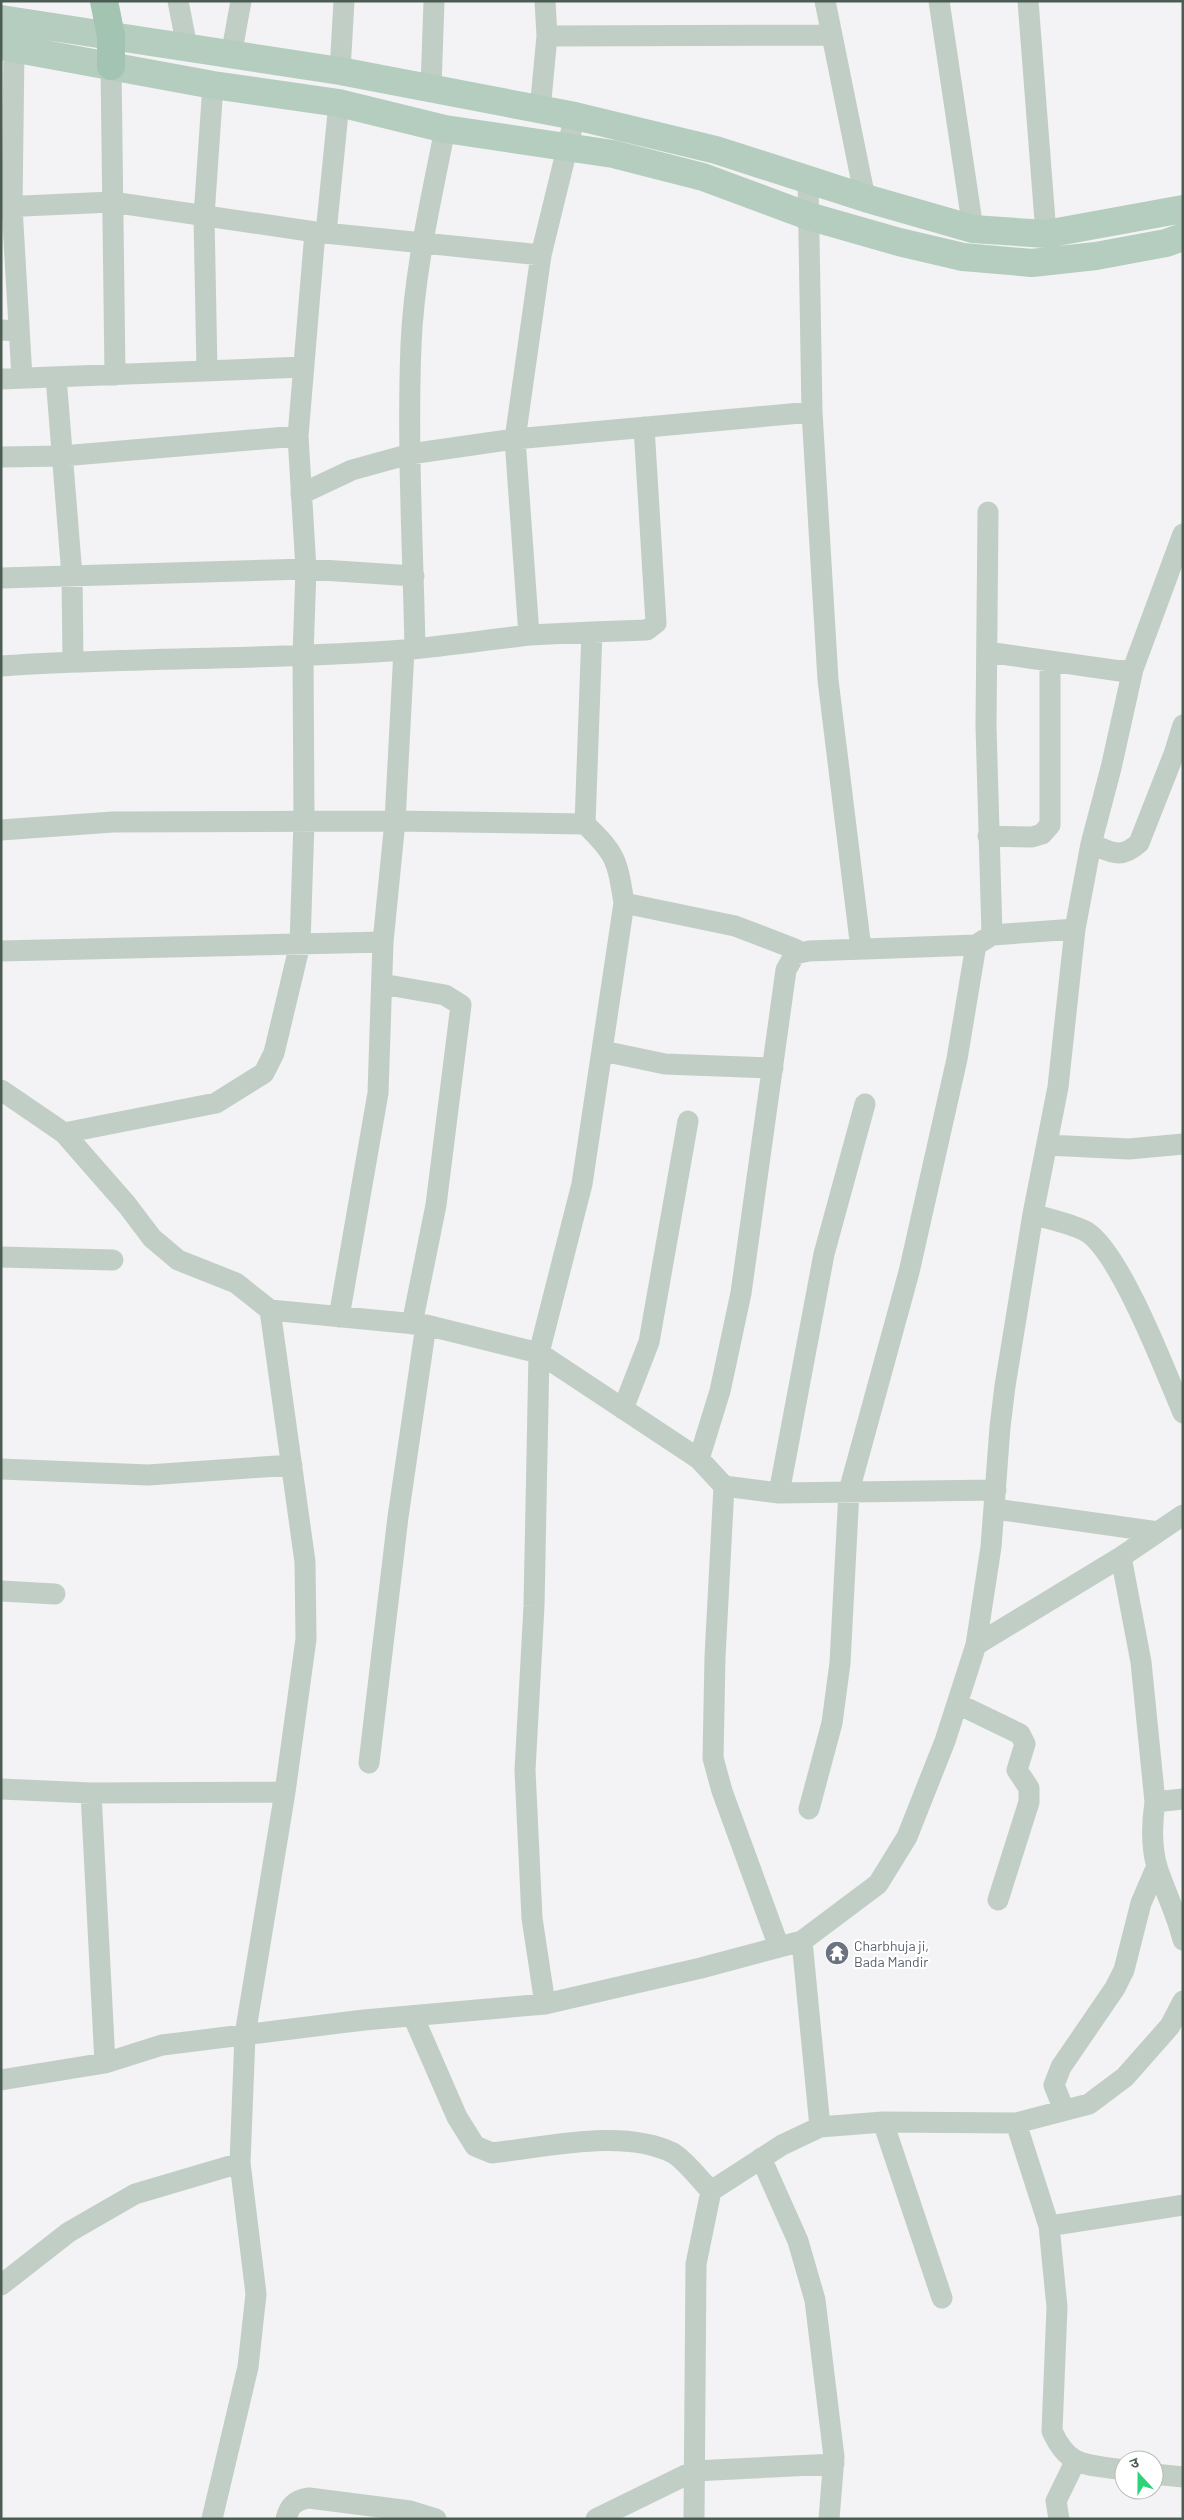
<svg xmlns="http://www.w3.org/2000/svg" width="1184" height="2520" font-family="Barlow,'Noto Sans Devanagari',sans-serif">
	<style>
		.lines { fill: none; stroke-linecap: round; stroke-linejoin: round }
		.minor { stroke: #c1cec6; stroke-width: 21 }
		.primary { stroke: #b4cdbe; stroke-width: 28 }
		.trunk { stroke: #a2c4b0; stroke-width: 28 }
		.labels { text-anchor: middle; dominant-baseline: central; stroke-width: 4.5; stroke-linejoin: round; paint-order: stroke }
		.worship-label { font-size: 14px; fill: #5b616d; stroke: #fff; text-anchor: start }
	</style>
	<rect width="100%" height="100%" fill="#f3f2f4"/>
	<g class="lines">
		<path class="minor" d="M178,1l9,46
			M825,1l40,197
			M939,1l34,228
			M1028,1l18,233
			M547,36l284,-1
			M14,48l-2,159 10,171
			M231,56l10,-55
			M111,66l4,309
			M340,71l4,-70
			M431,87l3,-86
			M540,110l7,-74 -2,-35
			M808,179l4,233 16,268 33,269
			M1,207l111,-5 203,30 226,23
			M326,233l13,-130
			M1,330l18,1
			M207,371l-3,-155 9,-131
			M56,377l16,199 1,85
			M1,379l303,-12
			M1,457l61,-1 236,-20
			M301,494l51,-24 58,-16 105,-15 297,-27
			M988,512l-2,214 6,209
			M1,578l305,-9 108,7
			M592,632l55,-2 9,-7 -12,-196
			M415,648c-2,-100 -8,-202 -4,-303 3,-73 20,-145 34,-216
			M987,652l133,19 13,-2
			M1,666c134,-9 269,-6 403,-16 42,-4 83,-10 125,-15
			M1,830l112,-8 282,-1 190,3 7,-192 -63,3 -14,-196 26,-184 34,-139
			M988,836l44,1 10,-3 8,-9v-163
			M1091,844c21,8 29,16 48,-1l35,-89 9,-29
			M624,903l111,23 60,23v5
			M1,951l382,-9
			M382,984l63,11 16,10 -25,200 -24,119
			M603,1051l62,13 108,4
			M1,1090l63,43 63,72 25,33 26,22 58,23 34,27 156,15 113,28 160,106 25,27 55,7 217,-3
			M64,1133l152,-30 48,-30 10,-20 26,-109 4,-123 -1,-166 3,-86 -8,-133 17,-204
			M1047,1145l82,4 54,-5
			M1033,1214c15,5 41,10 54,18 34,22 79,141 96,181
			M1,1257l112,3
			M339,1317l39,-224 5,-151 12,-121 9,-171
			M623,1409l26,-67 39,-221
			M699,1459l21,-68 21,-98 45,-323 9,-16 14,-3 167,-6 16,-10 83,-6
			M1,1469l147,6 144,-10
			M724,1486l-9,171 -2,101 9,33 57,156
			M779,1493l45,-239 41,-150
			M995,1509l163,23
			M1121,1557l20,105 14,140
			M1,1591l54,3
			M976,1645l145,-88 62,-42
			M958,1704l62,30 5,10 -8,26 12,18v14l-31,98
			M369,1763l29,-246 28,-192
			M1,1789l90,4 194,-1
			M91,1793l14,270
			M1183,1799l-28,3c-3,20 -4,44 2,65 8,25 20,47 26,73
			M809,1809l23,-86 8,-60 9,-172 60,-219 48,-213 19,-114
			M802,1941l18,186
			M545,2004l-13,-86 -7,-148 9,-164 5,-253 43,-169 42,-281c-7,-43 -7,-48 -39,-79
			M413,2016l44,101 18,29 17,7c55,-6 131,-25 181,0 12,7 28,28 38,38
			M1,2080l104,-17 57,-18 202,-25 181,-16 156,-36 101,-27 76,-57 29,-47 38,-96 31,-96 15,-98 9,-120 5,-41 28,-172 25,-127 17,-158 16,-85 20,-76 22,-99 50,-135
			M1064,2110l-10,-25 7,-18 54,-79 9,-18 17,-67 16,-37
			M883,2122l59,176
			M1016,2123l33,103 8,81 -5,124c17,38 35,33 72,39
			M761,2158l37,83 17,59 19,157 -5,62
			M1049,2226l134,-21
			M1,2285l68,-53 66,-38 105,-31
			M1154,2474l29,3
			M212,2519l36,-152 8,-73 -16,-131 5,-128 40,-243 21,-153 -1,-77 -35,-252
			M286,2519c3,-13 9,-19 23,-21l101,13 26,8
			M596,2519l98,-48 140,-7
			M694,2519l2,-255 15,-73 71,-46 38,-18 63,-5 133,1 73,-19 36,-27 45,-51 13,-25
			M1059,2519l-3,-18 19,-39"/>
		<path class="primary" d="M1,19l339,52 235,45 141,34 149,48 108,31 73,5 137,-25
			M1,46l212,39 126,18 106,26 168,25 90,23 105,39 91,26 64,15 69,6 64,-7 70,-13 17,-6"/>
		<path class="trunk" d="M104,1l7,35v30"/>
	</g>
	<defs>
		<g id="temple-disc" transform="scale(1.25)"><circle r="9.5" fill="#6b7280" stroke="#fff"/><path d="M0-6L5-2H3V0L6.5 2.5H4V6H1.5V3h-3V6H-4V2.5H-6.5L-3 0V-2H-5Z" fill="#fff"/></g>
	</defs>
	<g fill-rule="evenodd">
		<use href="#temple-disc" x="837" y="1953"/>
	</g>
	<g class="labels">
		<g class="worship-label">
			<text x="854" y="1945">Charbhuja ji,<tspan x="854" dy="16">Bada Mandir</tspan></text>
		</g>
	</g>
	<rect width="1184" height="2520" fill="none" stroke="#4b5d52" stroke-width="5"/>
	<g transform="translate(1139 2475) rotate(339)"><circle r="24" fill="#ffffff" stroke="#b7beba"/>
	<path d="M0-4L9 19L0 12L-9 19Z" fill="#2dd379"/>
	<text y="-8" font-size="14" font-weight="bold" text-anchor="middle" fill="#4b5d52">उ</text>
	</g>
</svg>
